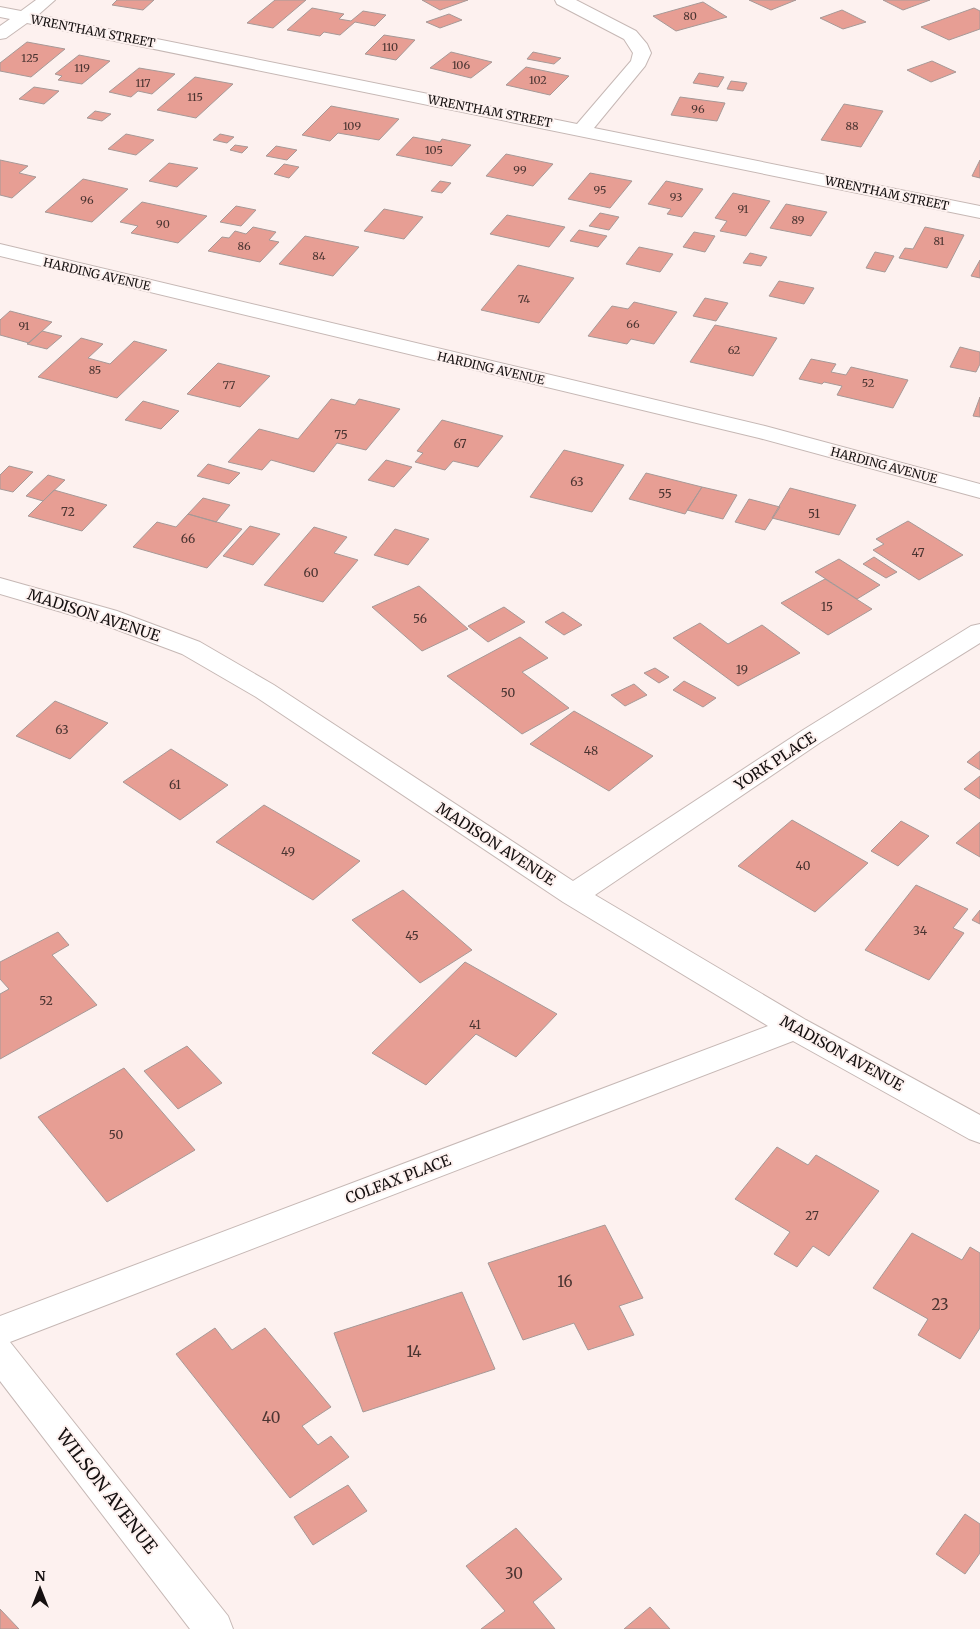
<svg xmlns="http://www.w3.org/2000/svg" width="980" height="1629" font-family="Merriweather,serif">
	<style>
		.building { fill: #e79e94; stroke: #a79997 }
		.lines { fill: none; stroke-linecap: round; stroke-linejoin: round }
		.street-casing { stroke: #c6b8b5; stroke-width: 2 }
		.street { fill: #fff; fill-rule: evenodd }
		.labels { text-anchor: middle; dominant-baseline: central; stroke-width: 4; stroke-linejoin: round; paint-order: stroke }
		.far-number-label { font-size: 11px; fill: #4a3431 }
		.far-street-label { font-size: 12px; fill: #151010; stroke: #fdf1ef }
		.number-label { font-size: 12px; fill: #4a3431 }
		.street-label { font-size: 15px; fill: #151010; stroke: #fdf1ef }
		.near-number-label { font-size: 15px; fill: #4a3431 }
		.near-street-label { font-size: 18px; fill: #151010; stroke: #fdf1ef }
	</style>
	<rect width="100%" height="100%" fill="#fdf1ef"/>
	<path class="building" d="M117,0h37l-11,10 -31,-5z
		M275,0h31l-33,28 -26,-5z
		M422,0h46l-28,10z
		M749,0h47l-25,10z
		M883,0h47l-27,10z
		M703,2l24,15 -51,14 -23,-15z
		M312,8l32,6 -5,5 12,2 12,-10 23,4 -11,11 -20,-4 -15,13 -16,-3 -4,4 -33,-6z
		M974,8l6,3v18l-31,11 -28,-13z
		M842,10l24,12 -23,7 -23,-11z
		M449,14l13,6 -22,8 -14,-6z
		M384,35l31,5 -19,20 -31,-6z
		M27,42l38,7 -34,28 -31,-6v-8z
		M451,52l41,10 -21,16 -41,-10z
		M533,52l28,6 -7,6 -27,-5z
		M79,55l31,6 -28,23 -24,-4 4,-4 -7,-2z
		M932,61l24,11 -25,10 -24,-12z
		M526,67l43,9 -19,19 -44,-10z
		M139,68l36,6 -23,20 -14,-3 -7,6 -22,-5z
		M699,73l25,4 -6,10 -25,-4z
		M195,77l38,7 -37,34 -39,-8z
		M731,81l16,2 -4,8 -16,-2z
		M34,87l25,4 -15,13 -25,-5z
		M680,97l45,6 -8,18 -46,-6z
		M844,104l39,7 -22,36 -40,-7z
		M331,106l68,13 -20,21 -41,-7 -8,8 -28,-6z
		M95,111l16,3 -9,7 -15,-3z
		M126,134l28,6 -18,15 -28,-6z
		M220,134l14,3 -7,6 -14,-3z
		M413,137l27,5 2,-3 29,6 -19,21 -56,-11z
		M235,145l13,2 -6,6 -12,-3z
		M276,146l21,4 -10,10 -21,-4z
		M506,154l47,10 -20,22 -47,-10z
		M0,160l28,6 -9,7 17,4 -24,21 -12,-3z
		M980,160v18l-8,-2z
		M169,163l29,5 -21,19 -28,-6z
		M284,164l15,3 -10,11 -15,-4z
		M590,173l42,8 -22,27 -42,-9z
		M83,179l45,10 -36,33 -47,-10z
		M440,181l11,2 -9,10 -11,-2z
		M666,181l37,8 -21,28 -15,-3 4,-5 -23,-5z
		M733,193l37,8 -24,35 -26,-5 7,-10 -12,-3z
		M142,202l65,14 -29,27 -47,-10 7,-7 -18,-4z
		M786,204l41,8 -16,24 -41,-8z
		M236,206l20,4 -15,16 -21,-4z
		M384,209l39,8 -19,22 -40,-8z
		M600,213l19,4 -10,13 -20,-4z
		M507,215l58,12 -16,20 -59,-13z
		M253,227l23,5 -7,8 10,2 -19,20 -52,-11 14,-14 7,1 6,-7 11,3z
		M925,227l39,8 -17,33 -48,-10 6,-10 8,1z
		M579,230l28,6 -9,11 -28,-6z
		M694,232l21,4 -10,16 -22,-5z
		M305,236l54,11 -26,29 -54,-12z
		M639,247l34,7 -13,18 -34,-8z
		M875,252l19,4 -9,16 -19,-4z
		M750,253l17,4 -6,9 -18,-3z
		M980,260v18l-9,-2z
		M518,265l56,13 -35,45 -58,-13z
		M779,281l35,7 -10,16 -35,-8z
		M705,298l23,5 -12,18 -23,-5z
		M634,302l43,10 -23,32 -23,-5 -4,5 -39,-8 24,-30 16,3z
		M10,311l42,11 -23,21 -29,-8v-15z
		M715,325l62,13 -24,38 -63,-14z
		M42,331l20,5 -15,13 -20,-5z
		M81,338l22,6 -15,14 22,6 24,-23 33,9 -50,48 -79,-21z
		M960,347l20,5v12l-4,8 -26,-5z
		M811,359l25,5 -5,8 15,3 5,-8 57,13 -15,28 -56,-13 5,-9 -18,-4 -2,2 -23,-5z
		M218,363l52,13 -30,31 -53,-13z
		M980,397v20l-7,-1z
		M331,399l24,6 4,-6 41,10 -34,41 -29,-7 -23,29 -43,-12 -9,10 -34,-8 31,-33 39,10z
		M143,401l36,10 -18,18 -36,-9z
		M442,420l61,16 -25,31 -25,-6 -8,9 -30,-8 8,-9 -6,-2z
		M564,450l60,15 -32,47 -62,-15z
		M386,460l26,7 -18,20 -26,-7z
		M208,464l32,9 -11,11 -32,-8z
		M9,466l24,6 -20,20 -13,-3v-14z
		M646,473l56,14 -17,27 -56,-15z
		M48,475l17,5 -22,21 -17,-5z
		M702,487l35,8 -14,24 -36,-9z
		M790,488l66,17 -17,30 -67,-17z
		M54,490l53,15 -25,26 -54,-15z
		M203,498l27,7 -14,17 -28,-8z
		M749,499l31,8 -15,23 -30,-8z
		M188,514l54,15 -35,39 -74,-21 24,-25 19,5z
		M908,521l55,34 -44,25 -46,-30 11,-6 -8,-5z
		M250,526l30,8 -27,31 -30,-9z
		M314,527l33,10 -13,16 24,7 -35,42 -59,-17z
		M395,529l34,10 -21,26 -34,-10z
		M874,557l23,15 -11,6 -23,-14z
		M839,559l41,26 -23,14 -42,-27z
		M825,579l47,30 -44,26 -47,-32z
		M419,586l49,43 -46,22 -50,-44z
		M504,607l21,15 -37,20 -20,-16z
		M563,612l19,13 -18,10 -19,-13z
		M700,623l28,21 34,-19 38,28 -62,33 -65,-48z
		M520,637l28,21 -26,14 47,36 -47,26 -75,-58z
		M655,668l14,9 -10,6 -15,-10z
		M684,681l32,17 -13,9 -30,-17z
		M634,684l13,11 -22,11 -14,-11z
		M55,701l53,22 -38,36 -54,-23z
		M574,711l79,45 -44,35 -79,-47z
		M171,749l57,36 -48,35 -57,-38z
		M980,751v19l-13,-8z
		M980,776v23l-16,-10z
		M264,805l96,56 -47,39 -97,-58z
		M792,820l76,43 -53,49 -77,-46z
		M901,821l28,15 -31,30 -27,-15z
		M980,822v35l-24,-14z
		M916,885l52,24 -15,19 11,5 -35,47 -64,-30z
		M403,890l69,60 -52,33 -68,-63z
		M980,910v14l-8,-4z
		M58,932l11,13 -17,10 45,50 -97,54v-65l9,-5 -9,-10v-17z
		M465,962l92,52 -41,43 -40,-23 -50,51 -54,-32z
		M187,1046l35,37 -44,26 -34,-38z
		M124,1068l71,82 -88,52 -69,-85z
		M777,1147l31,18 8,-10 63,36 -50,65 -16,-10 -16,21 -23,-13 16,-22 -55,-33z
		M605,1225l38,73 -24,8 15,29 -46,15 -14,-27 -51,17 -35,-77z
		M912,1233l50,27 8,-13 10,6v75l-20,31 -42,-24 10,-16 -55,-31z
		M462,1292l33,77 -132,43 -29,-79z
		M215,1328l17,22 33,-22 66,79 -29,19 16,19 13,-9 18,21 -59,41 -114,-144z
		M348,1485l19,26 -54,34 -19,-28z
		M965,1514l15,10v29l-15,21 -29,-20z
		M516,1528l46,51 -29,23 22,27h-74l24,-18 -39,-45z
		M650,1607l20,22h-46z
		M0,1609l19,20h-19z"/>
	<g class="lines">
		<g class="street-casing">
			<path id="street" d="M36,0h19l-17,15 539,109 54,-63 2,-8 -9,-14 -67,-35 -2,-4h21l60,31 11,13 4,9 -6,13 -51,62 386,78v12l-953,-195 -21,15 -6,1v-13l10,-7 -10,-2v-10l21,4z
				M0,244l765,182 215,58v14l-221,-60 -759,-182z
				M0,578l117,33 83,31 74,43 299,196 230,-151 168,-104 9,-2v19l-159,99 -226,153 211,125 174,95v28l-11,-4 -176,-98 -783,301 218,274 5,13h-43l-190,-248v-65l768,-290 -205,-124 -307,-205 -74,-43 -83,-31 -99,-29z"/>
		</g>
		<use href="#street" class="street"/>
	</g>
	<g class="labels">
		<g class="far-number-label">
			<text x="690" y="16">80</text>
			<text x="390" y="47">110</text>
			<text x="30" y="58">125</text>
			<text x="461" y="65">106</text>
			<text x="82" y="68">119</text>
			<text x="538" y="80">102</text>
			<text x="143" y="83">117</text>
			<text x="195" y="97">115</text>
			<text x="698" y="109">96</text>
			<text x="352" y="126">109</text>
			<text x="852" y="126">88</text>
			<text x="434" y="150">105</text>
			<text x="520" y="170">99</text>
			<text x="600" y="190">95</text>
			<text x="676" y="197">93</text>
			<text x="87" y="200">96</text>
			<text x="743" y="209">91</text>
			<text x="798" y="220">89</text>
			<text x="163" y="224">90</text>
			<text x="939" y="241">81</text>
			<text x="244" y="246">86</text>
			<text x="319" y="256">84</text>
			<text x="524" y="299">74</text>
			<text x="633" y="324">66</text>
			<text x="24" y="326">91</text>
			<text x="734" y="350">62</text>
			<text x="95" y="370">85</text>
			<text x="868" y="383">52</text>
			<text x="229" y="385">77</text>
		</g>
		<g class="far-street-label">
			<text transform="translate(93 31) rotate(11)">WRENTHAM STREET</text>
			<text transform="translate(490 111) rotate(11)">WRENTHAM STREET</text>
			<text transform="translate(887 193) rotate(12)">WRENTHAM STREET</text>
			<text transform="translate(97 274) rotate(13)">HARDING AVENUE</text>
			<text transform="translate(491 368) rotate(13)">HARDING AVENUE</text>
			<text transform="translate(884 465) rotate(15)">HARDING AVENUE</text>
		</g>
		<g class="number-label">
			<text x="341" y="434">75</text>
			<text x="460" y="443">67</text>
			<text x="577" y="481">63</text>
			<text x="665" y="493">55</text>
			<text x="68" y="511">72</text>
			<text x="814" y="513">51</text>
			<text x="188" y="538">66</text>
			<text x="918" y="552">47</text>
			<text x="311" y="572">60</text>
			<text x="827" y="606">15</text>
			<text x="420" y="618">56</text>
			<text x="742" y="669">19</text>
			<text x="508" y="692">50</text>
			<text x="62" y="729">63</text>
			<text x="591" y="750">48</text>
			<text x="175" y="784">61</text>
			<text x="288" y="851">49</text>
			<text x="803" y="865">40</text>
			<text x="920" y="930">34</text>
			<text x="412" y="935">45</text>
			<text x="46" y="1000">52</text>
			<text x="475" y="1024">41</text>
			<text x="116" y="1134">50</text>
			<text x="812" y="1215">27</text>
		</g>
		<g class="street-label">
			<text transform="translate(94 615) rotate(18)">MADISON AVENUE</text>
			<text transform="translate(775 761) rotate(-33)">YORK PLACE</text>
			<text transform="translate(496 844) rotate(33)">MADISON AVENUE</text>
			<text transform="translate(842 1053) rotate(29)">MADISON AVENUE</text>
			<text transform="translate(398 1179) rotate(-21)">COLFAX PLACE</text>
		</g>
		<g class="near-number-label">
			<text x="565" y="1281">16</text>
			<text x="940" y="1304">23</text>
			<text x="414" y="1351">14</text>
			<text x="271" y="1417">40</text>
			<text x="514" y="1573">30</text>
		</g>
		<g class="near-street-label">
			<text transform="translate(107 1491) rotate(52)">WILSON AVENUE</text>
		</g>
	</g>
	<g transform="translate(40 1589)" stroke="#fdf1ef" stroke-width="4" paint-order="stroke">
	<path d="M0-4L9 19L0 12L-9 19Z" fill="#151010"/>
	<text y="-8" font-size="14" font-weight="bold" text-anchor="middle" fill="#151010">N</text>
	</g>
</svg>
